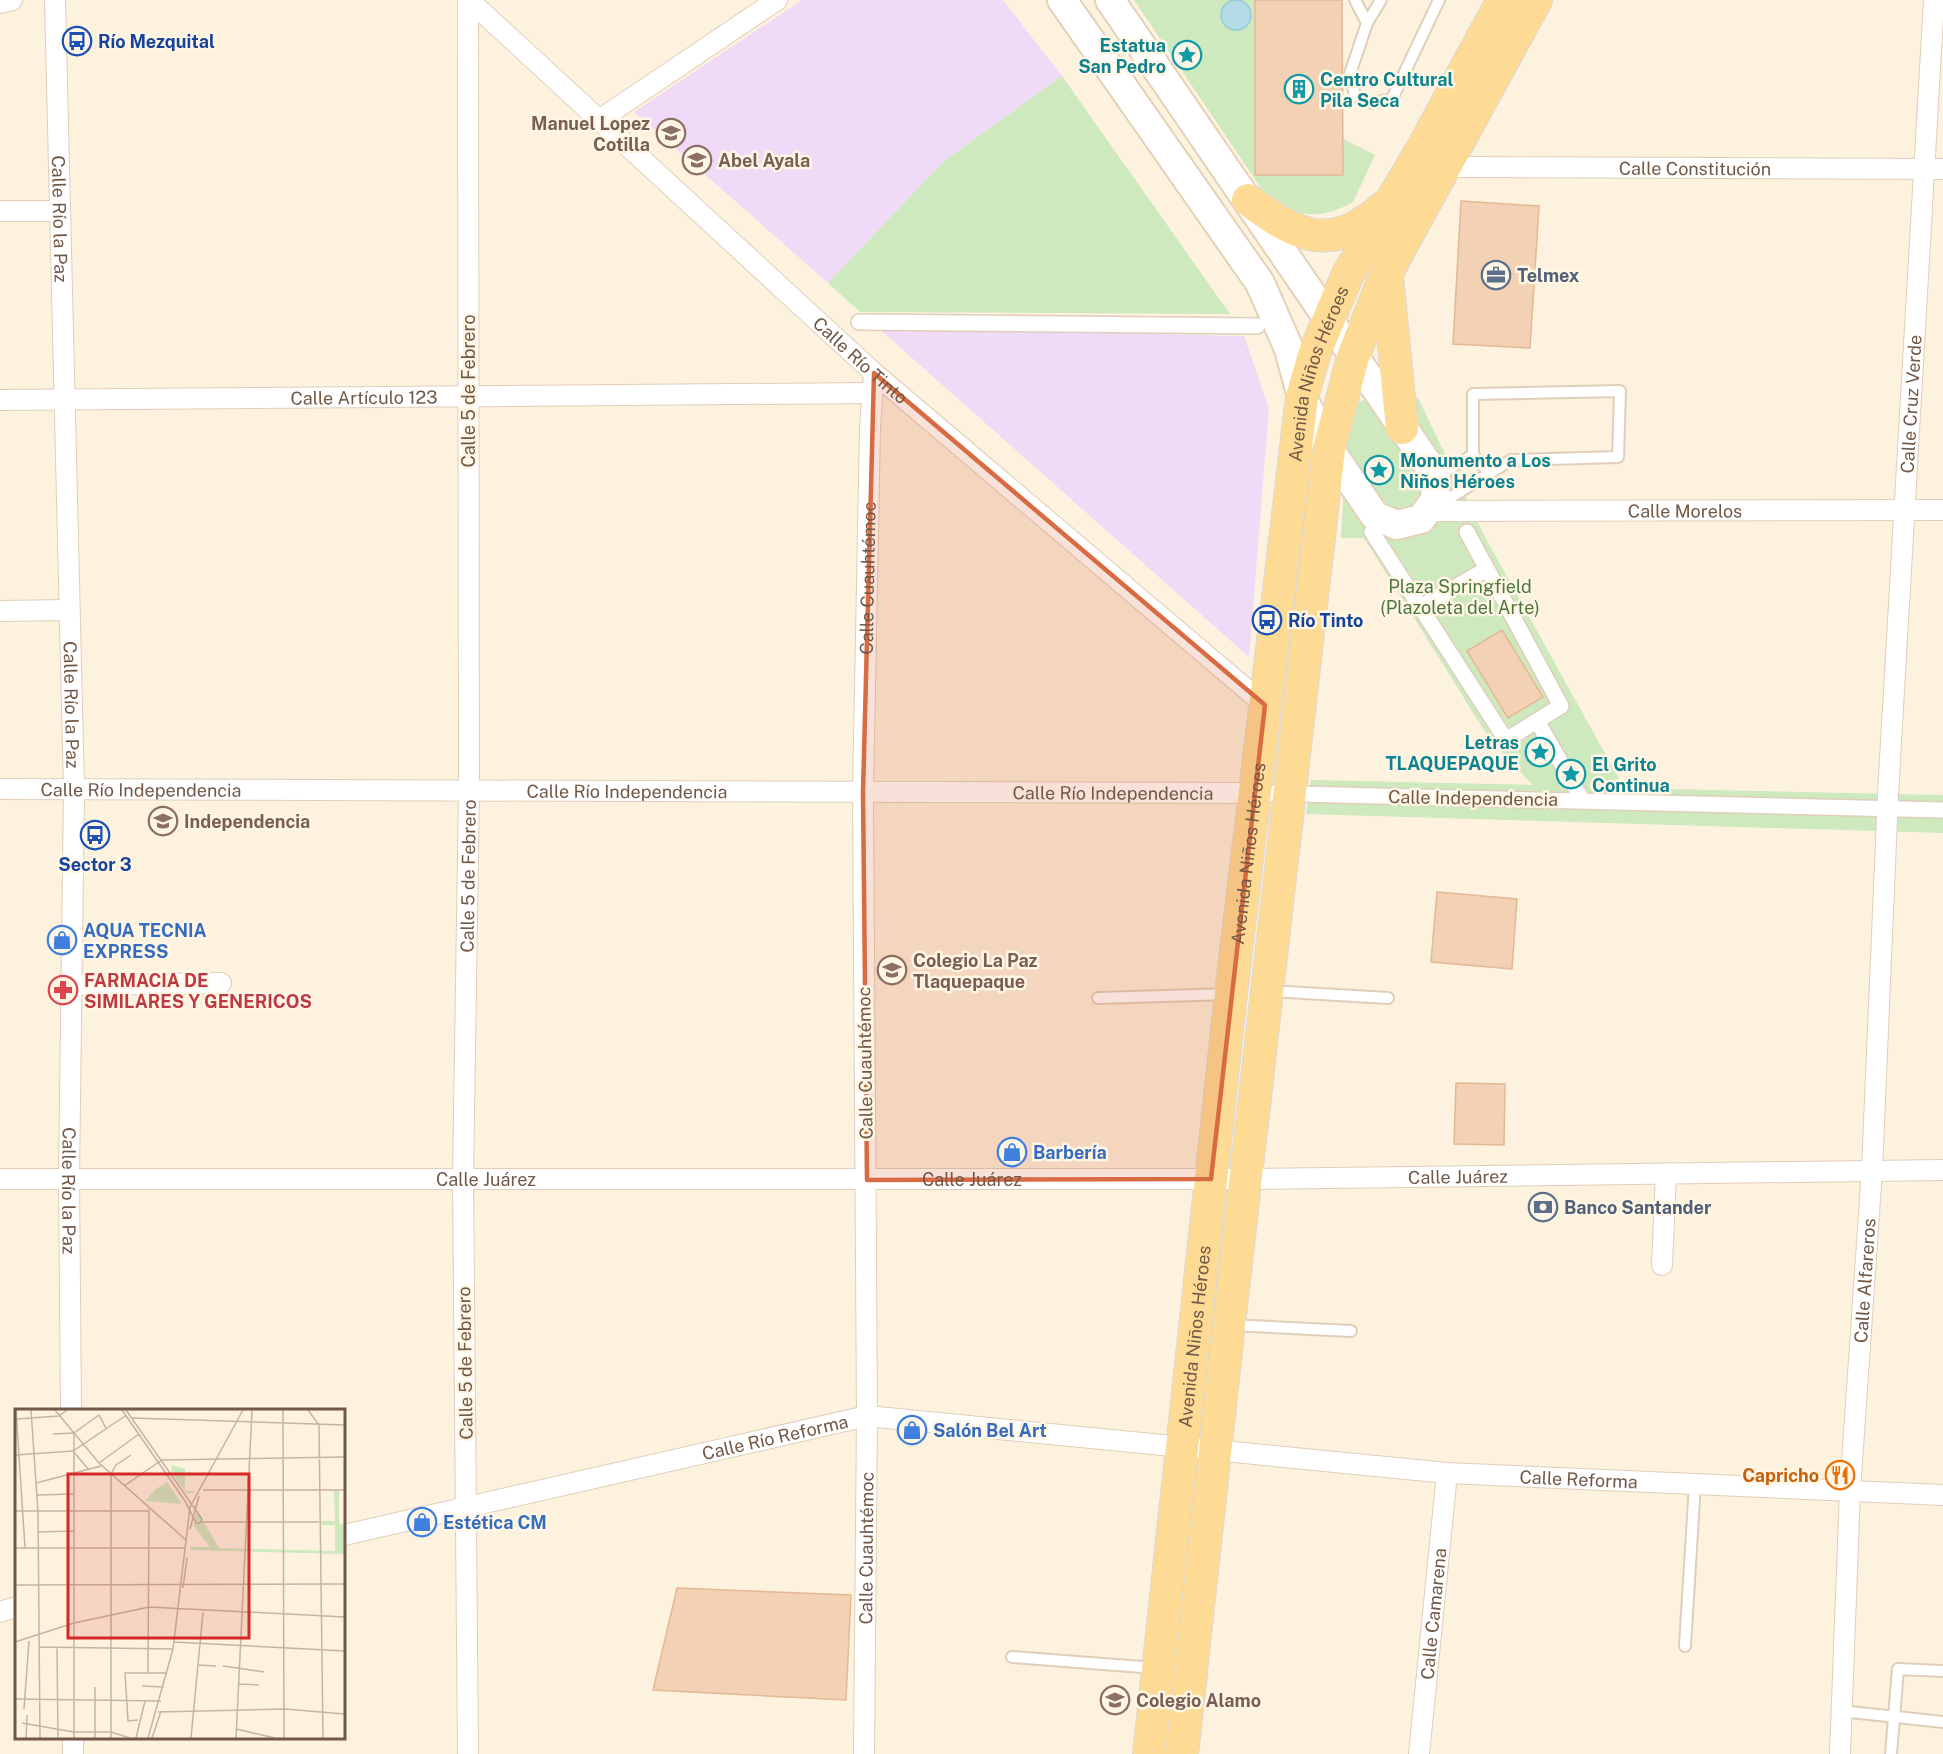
<svg xmlns="http://www.w3.org/2000/svg" width="1943" height="1754" font-family="'Public Sans',sans-serif">
	<style>
		.education { fill: #efdbf8 }
		.green { fill: #cde9bd }
		.water { fill: #b3dce6; stroke: #99cbd7; stroke-width: 1.5 }
		.building { fill: #f2d1b5; stroke: #e5b895; stroke-width: 1.5 }
		.lines { fill: none; stroke-linecap: round; stroke-linejoin: round }
		.service-casing { stroke: #e0ceba; stroke-width: 14 }
		.pedestrian-casing { stroke: #e0ceba; stroke-width: 18 }
		.minor-casing { stroke: #e0ceba; stroke-width: 22 }
		.secondary-casing { stroke: #e5d0b8; stroke-width: 32 }
		.primary-casing { stroke: #ddd7d3; stroke-width: 34 }
		.service { stroke: #fff; stroke-width: 10 }
		.pedestrian { stroke: #fff; stroke-width: 15 }
		.minor { stroke: #fff; stroke-width: 20 }
		.secondary { stroke: #fff; stroke-width: 28 }
		.primary { stroke: #fddb94; stroke-width: 32 }
		.marked { fill: #d86b41; fill-opacity: 0.2; stroke: #d86b41; stroke-width: 4.5; stroke-linejoin: round }
		.labels { text-anchor: middle; dominant-baseline: central; stroke-width: 5; stroke-linejoin: round; paint-order: stroke }
		.transit-label { font-size: 18px; font-weight: bold; fill: #164399; stroke: #fff6e5; text-anchor: start }
		.culture-label { font-size: 18px; font-weight: bold; fill: #0d838f; stroke: #fff6e5; text-anchor: start }
		.education-label { font-size: 18px; font-weight: bold; fill: #785e54; stroke: #fff6e5; text-anchor: start }
		.street-label { font-size: 18px; fill: #725846; stroke: #fff6e5 }
		.service-label { font-size: 18px; font-weight: bold; fill: #4e5e75; stroke: #fff6e5; text-anchor: start }
		.park-label { font-size: 18px; fill: #4c783e; stroke: #fff6e5 }
		.shop-label { font-size: 18px; font-weight: bold; fill: #366cbe; stroke: #fff6e5; text-anchor: start }
		.health-label { font-size: 18px; font-weight: bold; fill: #be3a42; stroke: #fff6e5; text-anchor: start }
		.food-label { font-size: 18px; font-weight: bold; fill: #c56008; stroke: #fff6e5; text-anchor: end }
		.inset-road { fill: none; stroke: #c5b4a1; stroke-width: 1.5 }
		.view { fill: #d62828; fill-opacity: 0.15; stroke: #d62828; stroke-width: 3 }
		.inset-edge { fill: none; stroke: #725846; stroke-width: 3 }
	</style>
	<rect width="100%" height="100%" fill="#fcf2de"/>
	<path class="education" d="M802,0h201l59,76 -118,85 -116,122 -194,-171z
		M877,327l367,9 25,73 -20,248z"/>
	<path class="green" d="M1134,0h121v175h88v-36l32,16 -22,47c-32,18 -53,15 -84,-2z
		M1062,76l168,238 -370,-2 -32,-29 116,-122z
		M1387,390l31,8 67,139 139,251 319,7v38l-637,-19 5,-34 222,5 -41,-42 -128,-205h-23l6,-105 12,-31z"/>
	<path class="water" d="M1221 15a15 15 0 1 1 30 0a15 15 0 1 1-30 0Z"/>
	<path class="building" d="M1255,0h87l1,175h-88z
		M1461,201l78,5 -9,142 -77,-4z
		M1502,630l41,67 -35,21 -41,-67z
		M1437,892l80,7 -5,70 -81,-7z
		M1456,1083l49,1 -1,61 -50,-1z
		M677,1588l174,7 -5,105 -193,-10z"/>
	<g class="lines">
		<g class="service-casing">
			<path id="service" d="M1355,0l12,23
				M1381,0l-14,23 -17,51 5,21 17,8 20,-4 47,-99
				M1437,476l36,-21
				M1437,506l74,-46 107,-3 2,-66 -147,3v61l17,18
				M1269,991l119,7
				M1098,998l132,-4
				M1232,1325l119,6
				M1685,1646l10,-162
				M1012,1657l143,11
				M1841,1711l102,11
				M1891,1754l7,-85 45,2"/>
		</g>
		<g class="pedestrian-casing">
			<path id="pedestrian" d="M859,322l398,4
				M1372,532l134,208 55,-34 -94,-174
				M1419,608l68,-39
				M1537,721l46,80
				M1255,793l688,17"/>
		</g>
		<g class="minor-casing">
			<g id="minor">
				<path id="s1" d="M55,0l19,790 -5,388 2,232"/>
				<path id="s2" d="M469,0l405,373 391,332"/>
				<path d="M0,3l12,-3"/>
				<path d="M599,120l178,-120"/>
				<path id="s3" d="M1446,167l497,2"/>
				<path d="M0,211h59"/>
				<path id="s4" d="M0,400l872,-7"/>
				<path id="s5" d="M1429,511l514,-1"/>
				<path d="M0,611l69,-1"/>
				<path id="s6" d="M0,789l1255,4"/>
				<path d="M72,985l149,-2"/>
				<path id="s7" d="M0,1179h1245l698,-9"/>
				<path d="M1662,1265l4,-92"/>
				<path id="s8" d="M344,1535l523,-119 580,57 496,22"/>
				<path d="M0,1612l16,-5"/>
				<path d="M73,1738v16"/>
				<path id="s9" d="M468,1754l-5,-576 6,-387 -1,-791"/>
				<path id="s10" d="M864,1754l3,-338 -4,-624 7,-364 4,-55"/>
				<path id="s11" d="M1419,1754l28,-281"/>
				<path id="s12" d="M1840,1754l10,-263 22,-321 16,-376 46,-794"/>
			</g>
		</g>
		<g class="secondary-casing">
			<path id="secondary" d="M1062,0l198,283 29,66 13,48 27,52 46,67 22,9 24,-6 14,-19 1,-24 -326,-476"/>
		</g>
		<g class="primary-casing">
			<g id="primary">
				<path d="M1248,200c50,37 83,54 136,7"/>
				<path d="M1387,276l15,152"/>
				<path id="s13" d="M1149,1754l82,-760 71,-597 13,-45 33,-78 73,-123 82,-151"/>
				<path d="M1182,1754l47,-430 100,-875 24,-92 33,-83 150,-274"/>
			</g>
		</g>
		<use href="#service" class="service"/>
		<use href="#pedestrian" class="pedestrian"/>
		<use href="#minor" class="minor"/>
		<use href="#secondary" class="secondary"/>
		<use href="#primary" class="primary"/>
	</g>
	<path class="marked" d="M874,373l391,332 -54,474 -344,1 -4,-388z"/>
	<defs>
		<g id="bus-ring" transform="scale(1.5)"><circle r="9.5" fill="#fff6e5" stroke="#1a4fb4" stroke-width="1.5"/><path d="M-5-6H5V4H4V6H2V4H-2V6H-4V4H-5ZM-3.5-4V0h7V-4ZM-3.5 1.2v1.5H-2V1.2ZM2 1.2v1.5H3.5V1.2Z" fill="#1a4fb4"/></g>
		<g id="sight-ring" transform="scale(1.5)"><circle r="9.5" fill="#fff6e5" stroke="#0f9aa8" stroke-width="1.5"/><path d="M0-6L1.8-2.2L6-1.7L2.9 1.2L3.7 5.4L0 3.3L-3.7 5.4L-2.9 1.2L-6-1.7L-1.8-2.2Z" fill="#0f9aa8"/></g>
		<g id="building-ring" transform="scale(1.5)"><circle r="9.5" fill="#fff6e5" stroke="#0f9aa8" stroke-width="1.5"/><path d="M-4-6H4V6H1V3H-1V6H-4ZM-2.5-4.3h1.7v1.8h-1.7ZM.8-4.3h1.7v1.8H.8ZM-2.5-1h1.7V.8h-1.7ZM.8-1h1.7V.8H.8Z" fill="#0f9aa8"/></g>
		<g id="school-ring" transform="scale(1.5)"><circle r="9.5" fill="#fff6e5" stroke="#8d6e63" stroke-width="1.5"/><path d="M0-5L7-2L0 1L-7-2ZM-4 1L0 2.5L4 1V4Q0 6-4 4Z" fill="#8d6e63"/></g>
		<g id="office-ring" transform="scale(1.5)"><circle r="9.5" fill="#fff6e5" stroke="#5c6f8a" stroke-width="1.5"/><path d="M-6-3h4V-5.5h4V-3h4V5H-6ZM-1-4.5V-3h2v-1.5ZM-6 0V1H6V0Z" fill="#5c6f8a"/></g>
		<g id="shop-ring" transform="scale(1.5)"><circle r="9.5" fill="#fff6e5" stroke="#3f7fe0" stroke-width="1.5"/><path d="M-5-2.5h2.3a2.7 3.5 0 0 1 5.4 0H5L5.5 6h-11ZM-1.5-2.5h3a1.5 2.3 0 0 0-3 0Z" fill="#3f7fe0"/></g>
		<g id="pharmacy-ring" transform="scale(1.5)"><circle r="9.5" fill="#fff6e5" stroke="#e0444e" stroke-width="1.5"/><path d="M-2-6h4v4h4v4h-4v4h-4v-4h-4v-4h4Z" fill="#e0444e"/></g>
		<g id="bank-ring" transform="scale(1.5)"><circle r="9.5" fill="#fff6e5" stroke="#5c6f8a" stroke-width="1.5"/><path d="M-6-4H6V4H-6ZM0-2.3a2.3 2.3 0 1 0 0 4.6a2.3 2.3 0 1 0 0-4.6Z" fill="#5c6f8a"/></g>
		<g id="restaurant-ring" transform="scale(1.5)"><circle r="9.5" fill="#fff6e5" stroke="#e8710a" stroke-width="1.5"/><path d="M-5-6h1v4h1v-4h1v4h1v-4h1v5L-1.5 .5V6h-2V.5L-5-1ZM5-6V6H3V1.5H1.5Q1.5-4 5-6Z" fill="#e8710a"/></g>
		<g id="university-ring" transform="scale(1.5)"><circle r="9.5" fill="#fff6e5" stroke="#8d6e63" stroke-width="1.5"/><path d="M0-5L7-2L0 1L-7-2ZM-4 1L0 2.5L4 1V4Q0 6-4 4Z" fill="#8d6e63"/></g>
	</defs>
	<g fill-rule="evenodd">
		<use href="#bus-ring" x="77" y="41"/>
		<use href="#sight-ring" x="1187" y="55"/>
		<use href="#building-ring" x="1299" y="89"/>
		<use href="#school-ring" x="671" y="133"/>
		<use href="#school-ring" x="697" y="160"/>
		<use href="#office-ring" x="1496" y="275"/>
		<use href="#sight-ring" x="1379" y="470"/>
		<use href="#bus-ring" x="1267" y="620"/>
		<use href="#sight-ring" x="1540" y="752"/>
		<use href="#sight-ring" x="1571" y="774"/>
		<use href="#school-ring" x="163" y="821"/>
		<use href="#bus-ring" x="95" y="835"/>
		<use href="#shop-ring" x="62" y="940"/>
		<use href="#school-ring" x="892" y="970"/>
		<use href="#pharmacy-ring" x="63" y="990"/>
		<use href="#shop-ring" x="1012" y="1152"/>
		<use href="#bank-ring" x="1543" y="1207"/>
		<use href="#shop-ring" x="912" y="1430"/>
		<use href="#restaurant-ring" x="1840" y="1475"/>
		<use href="#shop-ring" x="422" y="1522"/>
		<use href="#university-ring" x="1115" y="1700"/>
	</g>
	<g class="labels">
		<g class="transit-label">
			<text x="98" y="41">Río Mezquital</text>
			<text x="1288" y="620">Río Tinto</text>
			<text x="95" y="864" text-anchor="middle">Sector 3</text>
		</g>
		<g class="culture-label">
			<text x="1166" y="45" text-anchor="end">Estatua<tspan x="1166" dy="21">San Pedro</tspan></text>
			<text x="1320" y="79">Centro Cultural<tspan x="1320" dy="21">Pila Seca</tspan></text>
			<text x="1400" y="460">Monumento a Los<tspan x="1400" dy="21">Niños Héroes</tspan></text>
			<text x="1519" y="742" text-anchor="end">Letras<tspan x="1519" dy="21">TLAQUEPAQUE</tspan></text>
			<text x="1592" y="764">El Grito<tspan x="1592" dy="21">Continua</tspan></text>
		</g>
		<g class="education-label">
			<text x="650" y="123" text-anchor="end">Manuel Lopez<tspan x="650" dy="21">Cotilla</tspan></text>
			<text x="718" y="160">Abel Ayala</text>
			<text x="184" y="821">Independencia</text>
			<text x="913" y="960">Colegio La Paz<tspan x="913" dy="21">Tlaquepaque</tspan></text>
			<text x="1136" y="1700">Colegio Alamo</text>
		</g>
		<g class="street-label">
			<text stroke="none"><textPath href="#s3" startOffset="249">Calle Constitución</textPath></text>
			<text stroke="none"><textPath href="#s1" startOffset="219">Calle Río la Paz</textPath></text>
			<text stroke="none"><textPath href="#s2" startOffset="532">Calle Río Tinto</textPath></text>
			<text stroke="none"><textPath href="#s13" startOffset="1392">Avenida Niños Héroes</textPath></text>
			<text transform="translate(468 391) rotate(-90)">Calle 5 de Febrero</text>
			<text stroke="none"><textPath href="#s4" startOffset="364">Calle Artículo 123</textPath></text>
			<text stroke="none"><textPath href="#s12" startOffset="1352">Calle Cruz Verde</textPath></text>
			<text stroke="none"><textPath href="#s5" startOffset="256">Calle Morelos</textPath></text>
			<text stroke="none"><textPath href="#s10" startOffset="1176">Calle Cuauhtémoc</textPath></text>
			<text stroke="none"><textPath href="#s1" startOffset="705">Calle Río la Paz</textPath></text>
			<text stroke="none"><textPath href="#s6" startOffset="141">Calle Río Independencia</textPath></text>
			<text stroke="none"><textPath href="#s6" startOffset="627">Calle Río Independencia</textPath></text>
			<text stroke="none"><textPath href="#s6" startOffset="1113">Calle Río Independencia</textPath></text>
			<text transform="translate(1473 798) rotate(1)">Calle Independencia</text>
			<text stroke="none"><textPath href="#s13" startOffset="906">Avenida Niños Héroes</textPath></text>
			<text stroke="none"><textPath href="#s9" startOffset="878">Calle 5 de Febrero</textPath></text>
			<text transform="translate(865 1063) rotate(-91)">Calle Cuauhtémoc</text>
			<text stroke="none"><textPath href="#s7" startOffset="1458">Calle Juárez</textPath></text>
			<text stroke="none"><textPath href="#s7" startOffset="486">Calle Juárez</textPath></text>
			<text stroke="none"><textPath href="#s7" startOffset="972">Calle Juárez</textPath></text>
			<text stroke="none"><textPath href="#s1" startOffset="1191">Calle Río la Paz</textPath></text>
			<text stroke="none"><textPath href="#s12" startOffset="474">Calle Alfareros</textPath></text>
			<text stroke="none"><textPath href="#s13" startOffset="420">Avenida Niños Héroes</textPath></text>
			<text transform="translate(465 1363) rotate(-91)">Calle 5 de Febrero</text>
			<text stroke="none"><textPath href="#s8" startOffset="442">Calle Río Reforma</textPath></text>
			<text stroke="none"><textPath href="#s8" startOffset="1251">Calle Reforma</textPath></text>
			<text stroke="none"><textPath href="#s10" startOffset="206">Calle Cuauhtémoc</textPath></text>
			<text stroke="none"><textPath href="#s11" startOffset="141">Calle Camarena</textPath></text>
		</g>
		<g class="service-label">
			<text x="1517" y="275">Telmex</text>
			<text x="1564" y="1207">Banco Santander</text>
		</g>
		<g class="park-label">
			<text x="1460" y="586">Plaza Springfield<tspan x="1460" dy="21">(Plazoleta del Arte)</tspan></text>
		</g>
		<g class="shop-label">
			<text x="83" y="930">AQUA TECNIA<tspan x="83" dy="21">EXPRESS</tspan></text>
			<text x="1033" y="1152">Barbería</text>
			<text x="933" y="1430">Salón Bel Art</text>
			<text x="443" y="1522">Estética CM</text>
		</g>
		<g class="health-label">
			<text x="84" y="980">FARMACIA DE<tspan x="84" dy="21">SIMILARES Y GENERICOS</tspan></text>
		</g>
		<g class="food-label">
			<text x="1819" y="1475">Capricho</text>
		</g>
	</g>
	<g transform="translate(15 1409)">
		<rect width="330" height="330" fill="#fcf2de"/>
		<path d="M157,56l13,4v22h8v-4l1,6h-8l-15,-22zM152,73l15,22 -37,-3 11,-12zM319,81h5v34h6v30l-155,-4v-3h20l-17,-22 4,-14 22,37 116,3v-26h-14v-4h14z" fill="#cde9bd"/>
		<path class="inset-road" d="M1,1l9,138M16,1l7,102 2,226M40,1l44,53 87,77M107,1l63,91 11,22h4M111,1l76,109 -2,4M268,1l1,328M293,1l11,15 4,313M117,9l213,7M2,10l42,-3 8,-6M59,24v305M59,24l25,-18 7,13M38,25l21,-1M58,42l16,19M0,46l58,-4 52,-35M84,54l40,-29M96,65l5,-9 15,-10M21,74l65,-17M109,77l38,-26 183,-3M188,81h142M22,86l36,-1M0,102h133M186,113h118M175,120l9,-33M23,123l36,-1M0,139h170M0,176l330,-1M168,179l4,-30M0,233l59,-19 75,-16 196,10M159,233l171,9M24,238l134,2M42,238l1,91M183,256l18,1M208,257l41,6M133,264l1,-164M223,275l21,1M127,277l22,1M80,278v51M0,290l146,2M9,300l5,-68M143,303l127,-3 60,5M123,311l-10,1 -3,-48h41M7,314l52,9h37l19,6M221,320l39,9M11,329l1,-23M96,329v-264M121,329l9,-37M133,329l25,-89 17,-142 53,-97M137,329l9,-27M176,329l12,-126M221,329l16,-328"/>
		<path class="view" d="M53,65h181v164h-181z"/>
		<rect width="330" height="330" class="inset-edge"/>
	</g>
</svg>
